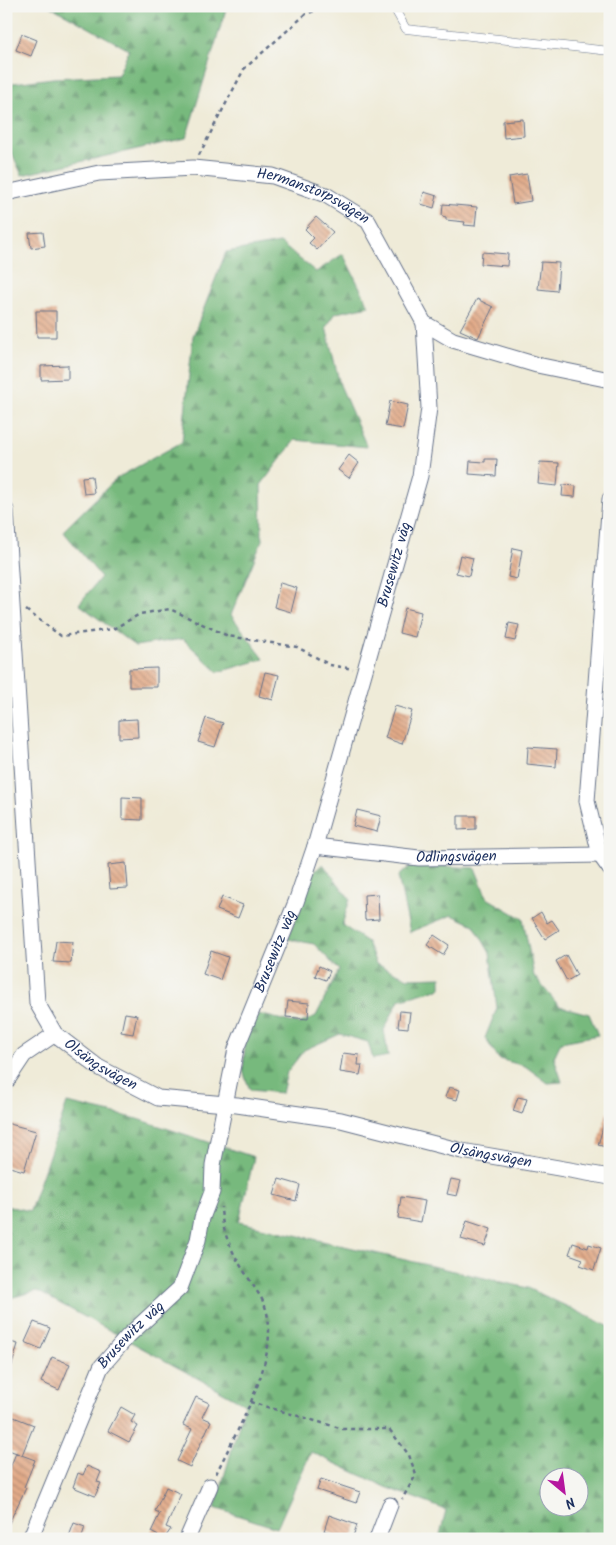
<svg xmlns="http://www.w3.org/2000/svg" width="616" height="1545" font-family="Kalam,sans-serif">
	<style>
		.forest { fill: url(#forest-firs); stroke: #49746e; fill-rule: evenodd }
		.building { fill: url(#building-back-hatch) }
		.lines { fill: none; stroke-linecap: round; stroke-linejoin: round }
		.service-casing { stroke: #657189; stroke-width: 9 }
		.minor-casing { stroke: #657189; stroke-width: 17 }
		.path { stroke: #657189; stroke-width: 2.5; stroke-dasharray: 4 4; stroke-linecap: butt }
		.service { stroke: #fff; stroke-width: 8 }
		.minor { stroke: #fff; stroke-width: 15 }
		.labels { text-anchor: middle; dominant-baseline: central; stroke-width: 4; stroke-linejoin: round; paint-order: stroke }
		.street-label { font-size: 15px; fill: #1b2f5e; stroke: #f6f6f2 }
	</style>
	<defs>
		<pattern id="forest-firs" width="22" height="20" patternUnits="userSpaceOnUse" patternTransform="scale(1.25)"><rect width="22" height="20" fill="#77b97d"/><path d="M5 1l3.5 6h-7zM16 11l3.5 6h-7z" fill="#61976a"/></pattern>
		<pattern id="building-back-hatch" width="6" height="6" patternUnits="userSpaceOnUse" patternTransform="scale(1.25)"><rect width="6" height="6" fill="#e2aa88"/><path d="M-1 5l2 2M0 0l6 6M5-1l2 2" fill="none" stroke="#b68b72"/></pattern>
	</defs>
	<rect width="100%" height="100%" fill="#f6f6f2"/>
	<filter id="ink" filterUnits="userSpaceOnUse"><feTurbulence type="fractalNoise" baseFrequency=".02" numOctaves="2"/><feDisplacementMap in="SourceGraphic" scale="10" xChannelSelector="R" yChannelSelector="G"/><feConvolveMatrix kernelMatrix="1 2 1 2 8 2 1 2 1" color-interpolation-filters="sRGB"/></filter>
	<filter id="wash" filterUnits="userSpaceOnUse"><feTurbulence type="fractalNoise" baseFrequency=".0096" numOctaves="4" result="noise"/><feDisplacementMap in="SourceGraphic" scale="20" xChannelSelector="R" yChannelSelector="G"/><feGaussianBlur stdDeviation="1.12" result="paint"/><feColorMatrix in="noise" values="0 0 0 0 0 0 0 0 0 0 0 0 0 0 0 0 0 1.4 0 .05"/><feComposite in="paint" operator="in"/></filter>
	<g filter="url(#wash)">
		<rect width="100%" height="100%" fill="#efebd8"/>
		<path class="forest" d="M50,6h177l-41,132 -164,37 -16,-35v-56l47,-6 65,-3 11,-25z
			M280,243l36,29 27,-18 26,52 -33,7 -10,14 14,58 27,62 -72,-7 -34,45 1,56 -31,74 33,44 -46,13 -35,-33 -48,7 -56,-42 22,-27 -38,-46 54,-53 65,-36 11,-106 33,-84z
			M323,864l27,35 -8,26 25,17 9,22 32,14 33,-1v11l-42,12 -15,30 4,26 -15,3 -5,-17 -28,-8 -36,16 -17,22 -5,21 -32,-3 -7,-19 3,-39 12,-18 41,10 17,-8 23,-46 -25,-26 -26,-5 22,-64z
			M413,864l62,4 12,30 36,21 11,57 25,30 30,8 9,21 -37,7 -7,15 8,25 -14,1 -23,-17 -26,-7 -14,-21 12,-30 -7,-55 -16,-28 -22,-10 -42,17 -12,-56z
			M67,1103l71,16 116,38 -15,65 289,66 82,39v212h-171l7,-29 -60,-23 -75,-35 -34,76 -62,-20 30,-104 -208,-113 -31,8v-93l24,5zM548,1478h30v30h-30z"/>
		<g id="blocks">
			<path class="building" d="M22,34l15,6 -6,16 -15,-6z
				M523,119l1,17 -20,2 -1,-17z
				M527,174l4,27 -18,3 -4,-27z
				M424,192l13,4 -3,12 -13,-4z
				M443,204l34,3 -2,19 -11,-1 1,-3 -19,-2v-3l-4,-1z
				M316,217l17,15 -16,18 -8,-7 5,-5 -9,-9z
				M43,232l2,14 -14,2 -2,-15z
				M482,252l26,2 -1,12 -26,-2z
				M541,262l18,1 -2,28 -19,-2z
				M477,299l16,8 -15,31 -18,-8z
				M36,311h20v26h-19z
				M68,365v14l-27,1v-14z
				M390,401l18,4 -5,24 -18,-3z
				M349,455l10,8 -10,15 -11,-8z
				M485,459h12l-1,17 -27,-2 1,-13 15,1z
				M540,462l19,1 -2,23 -19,-2z
				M92,476l2,17 -10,1 -2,-17z
				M563,485l13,1 -1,11 -13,-1z
				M513,548l9,2 -5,29 -9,-2z
				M460,555l13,3 -4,18 -13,-3z
				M280,583l17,5 -6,24 -17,-5z
				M405,608l16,4 -6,25 -16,-4z
				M509,623l10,2 -4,16 -9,-2z
				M157,668v19h-28v-18z
				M265,672l14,3 -6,25 -14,-4z
				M395,706l17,5 -10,33 -17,-6z
				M206,718l17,5 -8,24 -17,-5z
				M137,719l1,18 -19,1v-18z
				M528,747l29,2 -1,18 -29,-3z
				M122,797l20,1v22l-20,-1z
				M357,810l24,6 -4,16 -24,-6z
				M458,816h18v13l-18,1z
				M126,863l2,25 -18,1 -2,-24z
				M378,894l1,25 -14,1 -1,-25z
				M222,897l21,8 -5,13 -21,-8z
				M541,912l6,11 5,-3 7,10 -14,9 -13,-21z
				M434,935l15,10 -6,10 -16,-10z
				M56,941l17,1 -2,21 -18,-1z
				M211,951l17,6 -8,23 -17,-6z
				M566,955l11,20 -10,6 -11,-20z
				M319,966l11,5 -4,9 -11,-4z
				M288,1001l21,2 -1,16 -22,-2z
				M400,1011l10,1 -2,16 -10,-1z
				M125,1013l12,2 -4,19 -12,-2z
				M343,1053l16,2 -1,10h4l-2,10 -20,-3z
				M449,1087l11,3 -3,10 -12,-3z
				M518,1097l9,2 -5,15 -9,-3z
				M607,1113h3v35l-12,-3z
				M6,1123l30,8 -12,40 -18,-5z
				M279,1179l21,6 -4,16 -22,-6z
				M451,1179l10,2 -4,15 -10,-2z
				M401,1197l24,4 -4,21 -23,-4z
				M467,1221l24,8 -6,17 -24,-7z
				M573,1243l15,5 1,-4 12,4 -7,22 -14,-5 3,-6 -14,-5z
				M34,1322l16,6 -9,21 -16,-7z
				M6,1341l12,3 -9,31h-3z
				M52,1357l18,7 -11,26 -18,-8z
				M196,1397l13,6 -7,14 9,4 -21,46 -13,-6 15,-32 -9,-4z
				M121,1407l14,8 -4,7 7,4 -9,16 -21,-11z
				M6,1414l28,11 -12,30 -16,-6z
				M16,1453l19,7 -11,27 2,1 -20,41v-51z
				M87,1466l14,6 -4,10 4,1 -6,13 -22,-9 5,-14 5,2z
				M321,1479l39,13 -4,11 -39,-13z
				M166,1487l15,7 -15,33 5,2 -7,10 -13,-7 9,-19 -5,-2z
				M329,1515l28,10 -5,14h-20l2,-5 -10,-3z
				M74,1523l11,4 -4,12h-13z"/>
		</g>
	</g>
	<g filter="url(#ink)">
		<use href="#blocks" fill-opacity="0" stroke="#657189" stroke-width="1"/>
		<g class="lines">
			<g class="service-casing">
				<path id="service" d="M393,6l13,23 204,22"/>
			</g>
			<g class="minor-casing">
				<g id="minor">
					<path id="s1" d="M6,193l93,-20 94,-5 80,8 53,19 42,26 56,102 29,17 84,25 73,15"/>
					<path d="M610,499l-23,302 13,54 10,14"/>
					<path id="s2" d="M6,510l31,493 18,31 43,33 60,31 79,7 104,15 121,31 148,26"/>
					<path id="s3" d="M315,846l104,12 181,-3"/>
					<path d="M6,1082l18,-27 31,-21"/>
					<path id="s4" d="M30,1539l71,-172 27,-31 52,-48 18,-48 4,-22 10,-26 1,-27 23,-116 60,-147 19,-56 105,-370 9,-68 -5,-85"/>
					<path d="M187,1539l23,-53"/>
					<path d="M377,1539l13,-34"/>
				</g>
			</g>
			<path class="path" d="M199,155l45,-86 62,-55 22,-8
				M26,610l35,26 52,-7 27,-15 30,-5 58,27 69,11 33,18 23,4
				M250,1402l93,27h46l20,26 7,20 -14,24
				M216,1474c21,-45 74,-130 44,-178 -18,-29 -38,-53 -39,-89"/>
			<use href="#service" class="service"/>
			<use href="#minor" class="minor"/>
		</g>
	</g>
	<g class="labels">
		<g class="street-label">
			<text stroke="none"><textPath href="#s1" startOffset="314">Hermanstorpsvägen</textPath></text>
			<text stroke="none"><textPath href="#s4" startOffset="1055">Brusewitz väg</textPath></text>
			<text stroke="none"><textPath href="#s3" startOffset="142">Odlingsvägen</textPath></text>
			<text stroke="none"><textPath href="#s4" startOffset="650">Brusewitz väg</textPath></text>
			<text stroke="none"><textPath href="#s2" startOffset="585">Olsängsvägen</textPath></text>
			<text stroke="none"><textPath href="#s2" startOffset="990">Olsängsvägen</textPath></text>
			<text stroke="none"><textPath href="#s4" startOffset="230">Brusewitz väg</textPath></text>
		</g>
	</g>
	<rect width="616" height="1545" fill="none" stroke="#f6f6f2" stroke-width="25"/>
	<g transform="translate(564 1492) rotate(151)"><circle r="24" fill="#f6f6f2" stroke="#9ea6b7"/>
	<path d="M0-4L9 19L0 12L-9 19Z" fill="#b5179e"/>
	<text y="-8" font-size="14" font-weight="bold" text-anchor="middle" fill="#1b2f5e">N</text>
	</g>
</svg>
